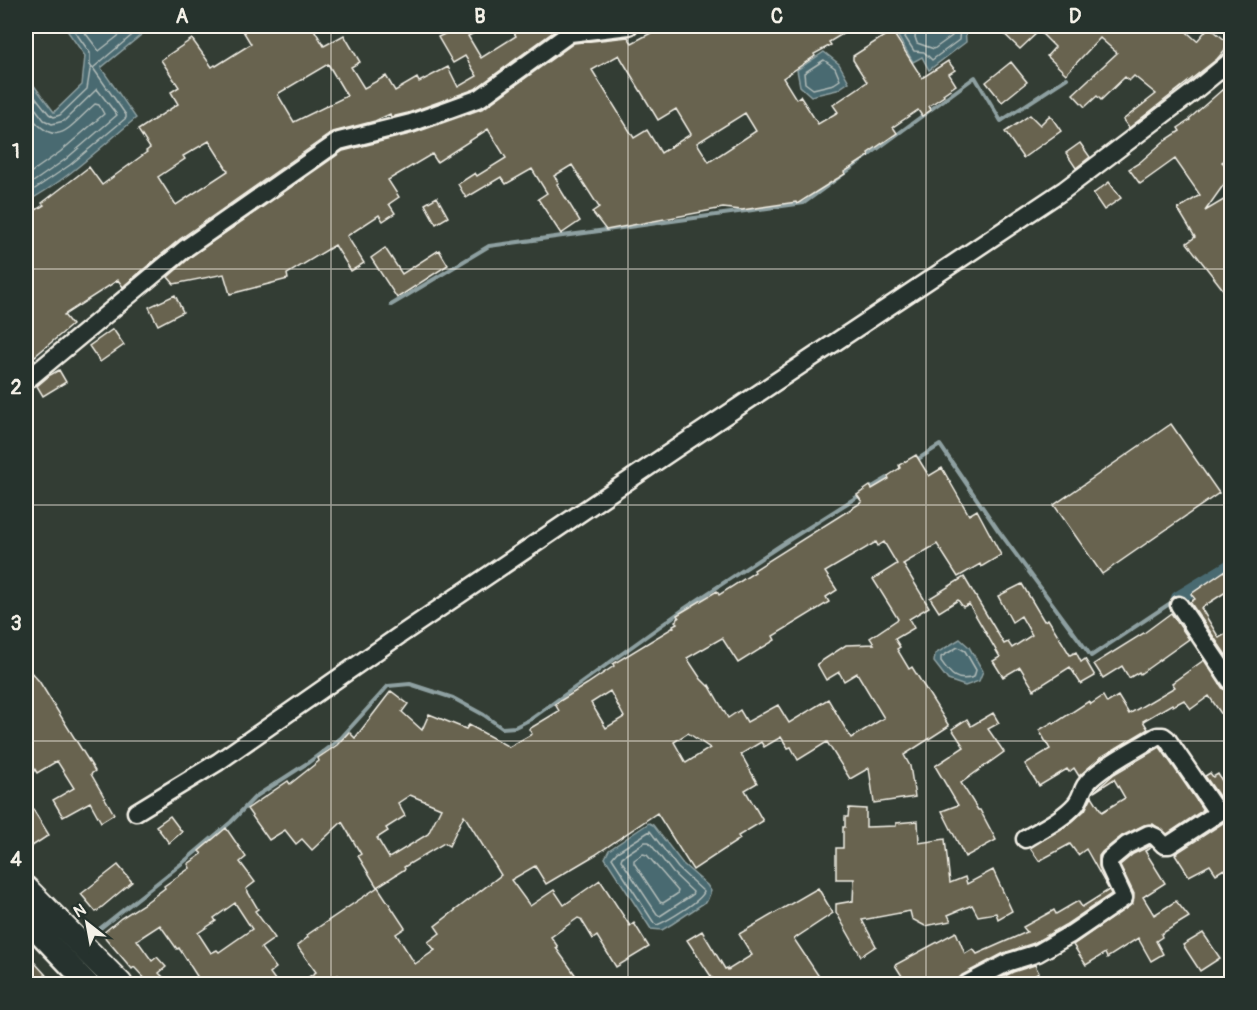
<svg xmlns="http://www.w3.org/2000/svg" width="1257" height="1010" font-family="Pangolin,sans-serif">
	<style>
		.water { fill: #4a6a71; stroke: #8ea0a1; stroke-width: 1.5 }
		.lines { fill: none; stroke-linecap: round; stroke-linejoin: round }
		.shore { stroke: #b0bbb8; stroke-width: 1.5 }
		.stream { stroke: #8ea0a1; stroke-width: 4 }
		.canal { stroke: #4a6a71; stroke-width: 14 }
		.building { fill: #676450; stroke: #f4f1e8; stroke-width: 1.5; fill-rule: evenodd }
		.minor-casing { stroke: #f4f1e8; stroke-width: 21 }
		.major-casing { stroke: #f4f1e8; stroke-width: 26 }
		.highway-casing { stroke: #f4f1e8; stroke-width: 28 }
		.minor { stroke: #26332d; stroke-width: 16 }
		.major { stroke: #26332d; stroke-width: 21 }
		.highway { stroke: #26332d; stroke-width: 24 }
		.grid { fill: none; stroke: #f4f1e8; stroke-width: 1.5; stroke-opacity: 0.55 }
		.neatline { fill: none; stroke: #f4f1e8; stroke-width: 2 }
		.grid-label { font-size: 20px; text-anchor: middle; font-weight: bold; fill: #f4f1e8 }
	</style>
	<rect width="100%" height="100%" fill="#333d34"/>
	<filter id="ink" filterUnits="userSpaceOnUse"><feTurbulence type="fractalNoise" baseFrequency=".0167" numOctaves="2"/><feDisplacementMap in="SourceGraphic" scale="12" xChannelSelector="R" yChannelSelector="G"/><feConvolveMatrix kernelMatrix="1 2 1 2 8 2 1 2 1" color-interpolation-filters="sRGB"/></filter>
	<g filter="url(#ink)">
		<path class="water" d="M64,26h88l-51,42 35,50c-35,29 -70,63 -110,84v-127l28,37 28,-27 3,-29z
			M907,26h58l1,16 -37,28 -7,-13 -9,5 -16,-27z
			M824,52l15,12 10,18 -12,8 -26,6 -11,-10 -3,-16z
			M960,639l9,8 14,24 -4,10 -14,5 -17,-6 -14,-18 1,-8z
			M649,823l4,2 30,39 24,21 4,6 -4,10 -35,23 -10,6 -11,-1 -46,-71 4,-8z"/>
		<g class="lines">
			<path class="shore" d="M80,26l19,25 32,-25
				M910,26l-5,11 9,14 10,1 8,8 27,-20 1,-14
				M918,26l-3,11 2,6 17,6 18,-13v-10
				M824,60l11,8 5,12 -6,4 -21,5 -8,-6 -1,-10z
				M26,85l23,29 5,3 6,-2 27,-26 3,-19 2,-2 -2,-3v-12l-19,-27
				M26,96l18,24 8,4 12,-3 33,-32 20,26 -51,44 -40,28
				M26,110c30,42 40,20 69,-6l4,1 5,9 -44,38 -34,24
				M26,195l44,-30 56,-47v-3l-33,-47 50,-42
				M958,647l7,4 11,19 -2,7c-18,6 -24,-3 -33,-16v-4z
				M650,831l28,37 26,24c-3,9 -37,29 -47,33l-3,-2 -42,-65 5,-6z
				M645,842h4l24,31 20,19 -1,3 -32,21 -3,-2 -36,-54 1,-3z
				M643,854l4,1 31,36 -1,3 -14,9 -3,-1 -26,-39v-3z"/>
			<path class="stream" d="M391,305l98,-59 315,-43 171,-126 26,44 66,-43
				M915,461l25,-16 58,85 93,126 84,-56
				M869,489l22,-13
				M98,930l88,-70 45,-38 24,-25 54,-35 32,-24 47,-52 22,-2 43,14 31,17 18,13 13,-1 16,-8 153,-110 97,-64 79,-50"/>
			<path class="canal" d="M1178,598l54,-33"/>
		</g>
		<path class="building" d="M240,26h72l12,20 20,-11 16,27 -9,5 13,21 22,-12 9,15 22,-13 2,4 29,-15 10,20 19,-11 -12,-20 -12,7 -15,-26 24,-11h28l-22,10 13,22 35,-22 -6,-10h48l2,1 -85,62 -67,24 -17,4 -1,-3 -15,7 -42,11 -153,107 -54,45 -3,3 -5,-7 -54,35 8,10 -37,31 -9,-8v-129l6,-4 -1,-2 13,-8 -2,-2 47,-36 13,18 45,-33 -1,-1 4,-3 -12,-18 40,-26 -7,-12 8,-5 -18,-27 31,-21 20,28 3,-2 1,1 35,-22zM328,64l19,32 -53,26 -16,-27 1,-2zM209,141l19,30 -52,34 -18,-28 27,-18 -2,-3z
			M664,26h192l-27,16 2,3 -17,9 1,2 -32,22 13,21 4,-3 18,28 20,-12 -5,-7 34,-23 -14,-22v-4l39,-25 30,47 26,-17 7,9 -6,4 7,11 -13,9 1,2 -15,10 2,4 -9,6 -4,-6 -25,17 4,6 -29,20 1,3 -25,16 1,2 -10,6 -38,24 -1,-2 -54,8 -19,-2 -117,22 -14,-18 7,-5 -27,-42 -18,11 5,7 -2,1 23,37 -19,13 -23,-35 9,-6 -15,-24 -26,15 -5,-7 -35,21 -8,-14 17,-11 2,3 29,-18 -18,-29 -51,33 -5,-8 -44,26 11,17 -10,7 6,9 -12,8 -4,-6 -32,21 17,27 -13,8 -16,-26 -48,29 1,5 -58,15 -6,-20 -50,10 -6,-7 24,-21 151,-105 71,-18 70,-25 90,-65 54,-6 4,6zM619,55l39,65 18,-11 15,25 -30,19 -14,-23 -13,8 -42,-68zM745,113l11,18 -47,31 -12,-19z
			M996,26h67l7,6 7,-6h103l17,15 12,-14 21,17 -13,15 -88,69 -6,-8 33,-26 -22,-18 -5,5 -4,-4 -24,23 -4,-4 -12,11 -12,-13 44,-41 -17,-15 -34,36 -19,-18 8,-9 -16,-16 -19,18z
			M1011,62l16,20 -25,20 -16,-20z
			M1223,89l9,12v54l-10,7 10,8v3l-27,38 27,-16v106l-45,-58 8,-6 -17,-28 22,-14 -25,-36 -35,25 -11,-15 10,-6 24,-21 17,-11 -2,-3 12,-8 -1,-1z
			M1030,115l10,10 10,-10 11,16 -38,27 -18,-26z
			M1080,143l10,14 -14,11 -10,-15z
			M1109,182l12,16 -17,12 -11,-16z
			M437,197l11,20 -12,7 -11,-20z
			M385,248l17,26 37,-24 9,15 -51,33 -26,-40z
			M175,295l8,17 -25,13 -9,-18z
			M113,329l11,16 -24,17 -11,-16z
			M59,370l7,12 -23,14 -6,-10 13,-11z
			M1171,424l48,69 -117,81 -48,-69z
			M916,455l13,21 13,-8 27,47 8,-5 24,45 -20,12 -1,-3 -22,13 -21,-33 -34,20 26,43 -20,12 5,9 -19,11 5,8 -3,2 12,20 3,-2 37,59 -45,29 6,11 5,31 -41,6 -5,-35 -19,11 -23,-37 -29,18 -7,-13 -3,1 -7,-11 -17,10 -3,-5 -20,12 16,29 -12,7 18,31 -25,15 2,3 -47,31 -36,-57 -62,42 -49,29 -11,-18 -24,14 19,26 24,-16 10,15 36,-25 30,46 4,-3 15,24 -33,20 -19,-31 -4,3 -12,-20 -3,-1 -27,19 7,10 -2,1 26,36h-237l-7,-9 -14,9h-26l18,-12 -19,-26 11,-9 -1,-2 71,-48 27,41 -9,6 19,30 20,-14 -7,-8 12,-9 -5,-7 66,-51 -37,-60 -15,31 -5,-3 -40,24 1,2 -28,18 -19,-31 3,-2 -19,-32 -30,28 -10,-11 -6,5 -11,-14 -16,10 -22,-31 41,-28 2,3 29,-23 -1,-3 19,-13 12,-13 6,6 36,-47 17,13 -6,8 20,18 7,-16 37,15 3,-4 40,22 23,-13 -3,-5 30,-18 -4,-7 32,-20 27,-18 -1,-2 61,-37 -1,-2 4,-2 -2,-2 4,-3 -2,-3 40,-24 2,4 36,-23 -1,-2 108,-68 -5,-7 13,-9 2,3 17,-10 -1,-3 12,-8 -1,-3zM876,542l2,4 6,-4 13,22 -24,15 25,40 -28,19 4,6 -28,1 -29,19 9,16 13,-8 5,9 13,-8 27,45 -33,20 -23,-39 -39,24 -11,-18 -31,17 -7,-12 -12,8 -19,-33 -1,1 -7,-7 -14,-21 35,-20 16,25 37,-23 -2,-4 56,-34 -3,-5 11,-7 -12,-18zM610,691l14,26 -18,11 -15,-25zM688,733l22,15 -24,15 -12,-21zM410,795l31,13 -13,26 -39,24 -12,-20 11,-7 -2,-3 19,-12 -7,-13z
			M1226,570l2,3 4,-3v18l-31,20 18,30 13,-8v21l-6,4 -36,-53 5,-3 -4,-5z
			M964,577l40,67 4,-2 4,6 20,-13 -11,-19 -9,6 -14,-26 24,-12 22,37 4,-2 22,36 6,-3 5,10 4,-3 10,17 -14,8 -11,-17 -36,23 -14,-23 -17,10 -10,-16 7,-4 -31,-53 -6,3 -5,-7 -19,12 -9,-14z
			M1171,613l18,26 -49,35 -1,-2 -10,6 -7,-12 -19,12 -9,-14 50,-31z
			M1204,660l19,29 9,4v15l-10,7 -13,-19 -18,13 -7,-9 -11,6 -1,-2 -29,17 5,8 -47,28 -22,19 -5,-8 -5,4 -2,-3 -28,17 -14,-22 25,-15 -11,-19 14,-8 1,2 35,-23 2,3 12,-8 4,7 11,-7 11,18 46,-27 -3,-4z
			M26,667l13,14 56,90 -4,3 23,40 -13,8 -11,-20 -27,15 -10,-17 21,-12 -17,-27 -20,12 -11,-19z
			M993,713l6,10 -11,6 16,23 -43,31 17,27h2l16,30 -31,17 -23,-46 16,-6 -23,-39 29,-19 -12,-18 15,-10 4,7z
			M1160,747l43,63 -36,24 -14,-10 -9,1 -22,11 -20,16 -3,4v10l12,28 -46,31 -31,18 -30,10 -42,22 -4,4 -1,5h-26l-4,-7 -12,7h-8l-12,-19 61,-33 9,22 8,-5 4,5 50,-22 -4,-5 31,-17 2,4 22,-13 4,6 27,-17 -23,-41 -8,6 -8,-11 -31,17 -9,-13 42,-26 13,-12 7,-14 10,16 23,-14 -11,-19 -20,13 20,-18z
			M1210,773l3,4 5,-3 12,20 -9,5 -16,-23z
			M26,798l23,37 -23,15z
			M849,808l17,1v18l30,-1v-3l22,-2 1,22 26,-4 5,44 15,-6 2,7 26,-14 19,41 -14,8 -2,-6 -18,3 -6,-11 -24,10 3,6 -26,5 -13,-7 -2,-8 -48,9 14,26 -15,10 -25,-44v-8l17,-3 1,-22h-18v-31h7v-21h2v-10h3z
			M170,816l12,16 -13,11 -13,-17z
			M1232,817v64l-8,-12 -8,5 -6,-9 -21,11 -14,-22z
			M226,828l20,29 -6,5 15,20 -9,7 12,20 -3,2 20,27 -14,10 15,20 -6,5 8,11h-76l-23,-36 -2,1 -17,-24 -23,15 15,21 5,-4 9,10 -7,6 11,11h-20l-16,-17 -2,2 -30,-35 19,-16 24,-15 20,-15 -1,-2 26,-18 -2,-4 14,-10 -3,-3zM235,903l17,26 -33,23 -2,-2 -6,3 -13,-20 18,-12 -2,-3z
			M1150,846l2,1 -7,4 20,32 -22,14 11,18 22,-14 13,16 -28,17 1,3 -6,4 7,13 -12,7 -13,-23 -31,20 -2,-5 -19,12 -13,-20 60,-42 1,-9 -14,-29 13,-11z
			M118,865l14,17 -36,30 -15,-18z
			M818,888l15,25 -39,26 30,45h-108l-29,-44 15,-9 23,38 2,-1 1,2 24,-15 -13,-21z
			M1203,933l17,25 -20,13 -17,-26z
			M26,953l28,31h-28z
			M1035,965l4,8 -13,8 2,3h-39l24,-12z"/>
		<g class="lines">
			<g class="minor-casing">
				<path id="minor" d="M26,381l160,-133 153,-107 72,-18 69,-25 90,-65 59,-7
					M1179,605l53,78
					M136,812l82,-50 182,-127 281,-190 383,-255 128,-97 40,-33
					M1025,839c17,-10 38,-20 51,-35 8,-10 4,-16 17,-27 18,-16 43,-28 64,-41h6l4,3 50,73
					M967,984l42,-22 29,-9 33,-19 53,-36 -15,-32v-6l18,-15 22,-11 7,3 8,8h5l63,-41"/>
			</g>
			<g class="major-casing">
				<path id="major" d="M26,919l62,65"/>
			</g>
			<g class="highway-casing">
				<path id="highway" d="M26,889l94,95"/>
			</g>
			<use href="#minor" class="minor"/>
			<use href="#major" class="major"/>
			<use href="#highway" class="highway"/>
		</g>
	</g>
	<path class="grid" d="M331,26v958M628,26v958M926,26v958M26,269h1206M26,505h1206M26,741h1206"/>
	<rect width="1257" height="1010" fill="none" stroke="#26332d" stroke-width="66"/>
	<g transform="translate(87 923) rotate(329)" stroke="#26332d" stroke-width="4.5" paint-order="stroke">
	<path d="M0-4.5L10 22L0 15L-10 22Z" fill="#f4f1e8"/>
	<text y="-9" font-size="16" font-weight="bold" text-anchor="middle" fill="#f4f1e8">N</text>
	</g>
	<rect x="33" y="33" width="1191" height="944" class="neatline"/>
	<g class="grid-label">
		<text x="182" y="23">A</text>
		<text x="480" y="23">B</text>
		<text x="777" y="23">C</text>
		<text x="1075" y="23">D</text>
		<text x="16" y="158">1</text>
		<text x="16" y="394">2</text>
		<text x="16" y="630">3</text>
		<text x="16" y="866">4</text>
	</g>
</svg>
